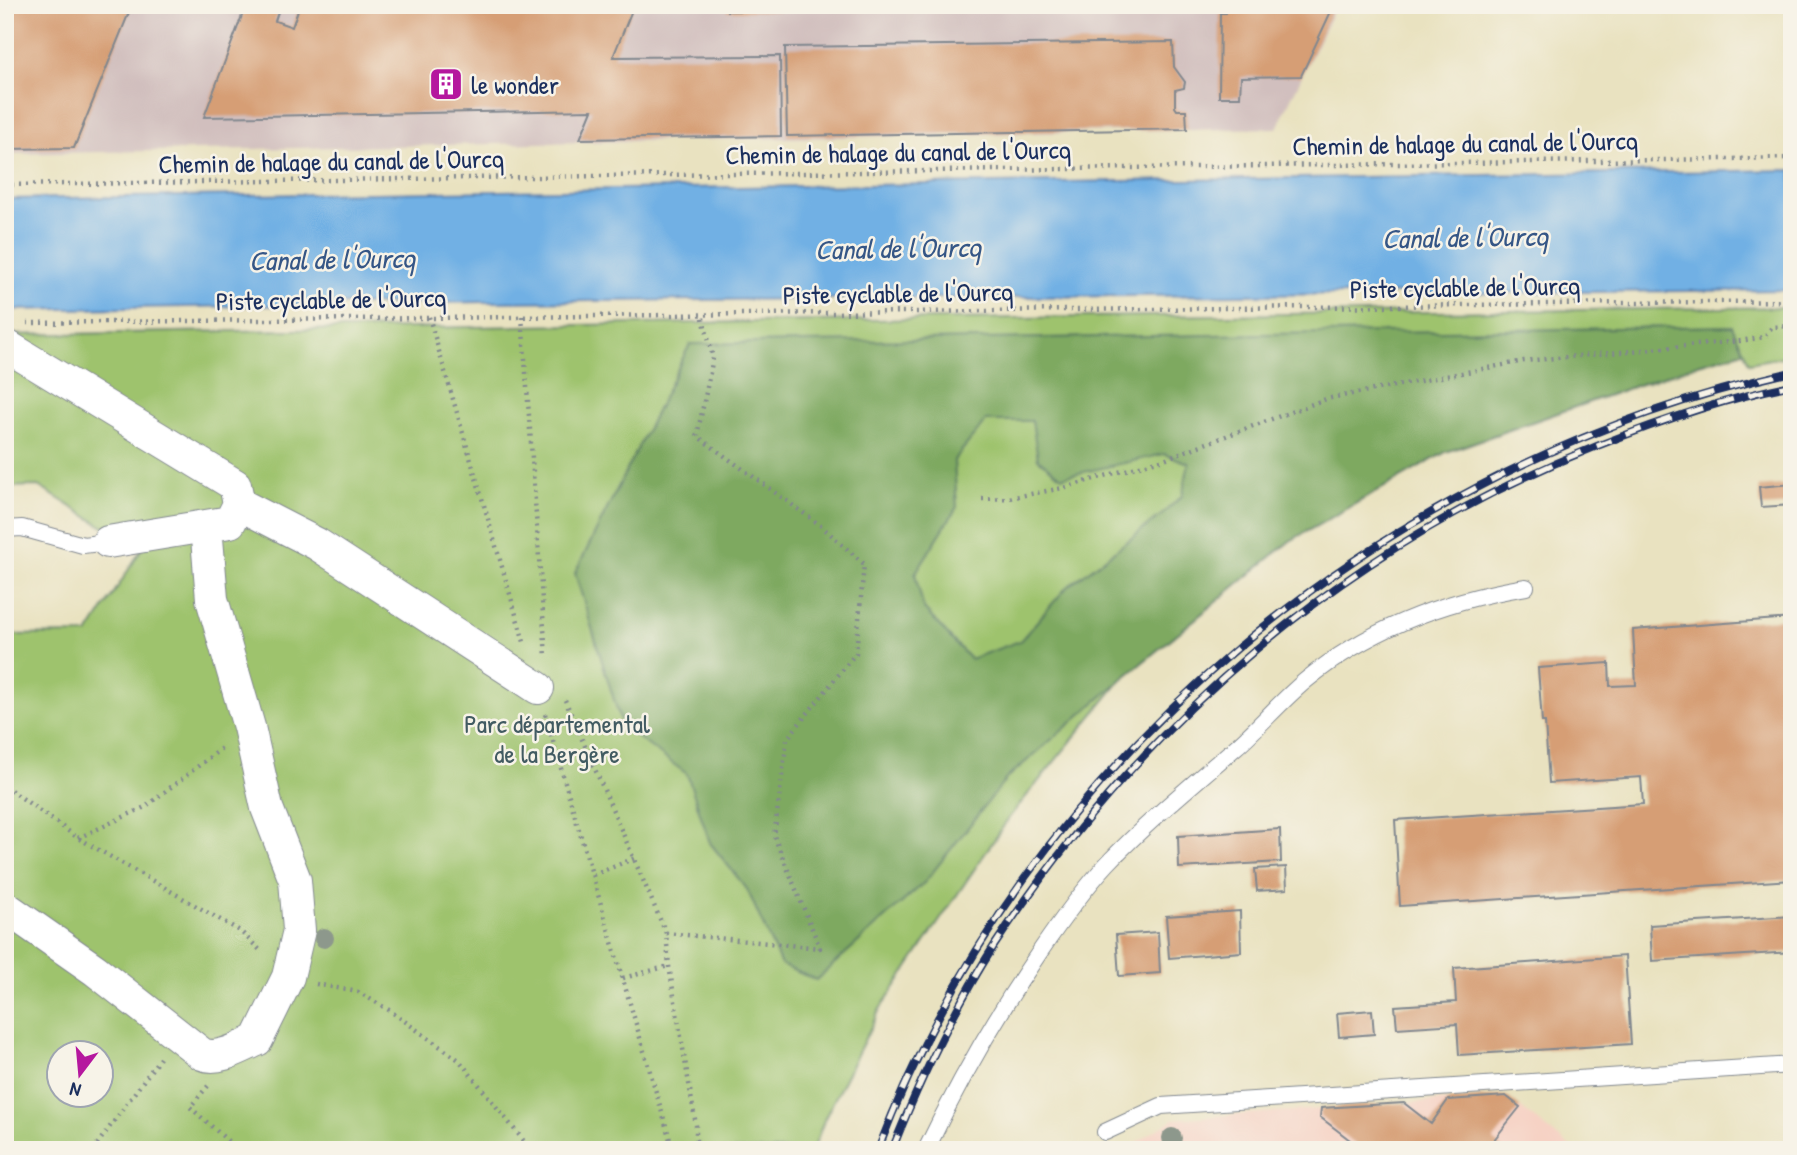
<svg xmlns="http://www.w3.org/2000/svg" width="1797" height="1155" font-family="'Patrick Hand',sans-serif">
	<style>
		.built { fill: #f6d2c4 }
		.industrial { fill: #d1bfbe }
		.green { fill: #9ec36d; stroke: #5c7966; stroke-width: 2; fill-rule: evenodd }
		.forest { fill: #7ea960; stroke: #4c6c5f; stroke-width: 2; fill-rule: evenodd }
		.water { fill: #71b0e4; stroke: #4670a1; stroke-width: 2 }
		.building { fill: #d69e75 }
		.lines { fill: none; stroke-linecap: round; stroke-linejoin: round }
		.lane-casing { stroke: #82888f; stroke-width: 18 }
		.street-casing { stroke: #82888f; stroke-width: 34 }
		.path { stroke: #82888f; stroke-width: 4.5; stroke-dasharray: 2 5; stroke-linecap: butt }
		.lane { stroke: #fff; stroke-width: 16 }
		.street { stroke: #fff; stroke-width: 32 }
		.rail-casing { stroke: #1b2f5e; stroke-width: 8 }
		.rail { stroke: #f7f3e8; stroke-width: 5; stroke-dasharray: 16; stroke-linecap: butt }
		.tree { fill: #8d988c }
		.labels { text-anchor: middle; dominant-baseline: central; stroke-width: 5; stroke-linejoin: round; paint-order: stroke }
		.poi-label { font-size: 26px; fill: #1b2f5e; stroke: #f7f3e8; text-anchor: start }
		.street-label { font-size: 26px; fill: #1b2f5e; stroke: #f7f3e8 }
		.park-label { font-size: 26px; fill: #425b62; stroke: #f7f3e8 }
		.water-label { font-size: 28px; font-style: italic; fill: #355686; stroke: #f7f3e8 }
	</style>
	<rect width="100%" height="100%" fill="#f7f3e8"/>
	<filter id="ink" filterUnits="userSpaceOnUse"><feTurbulence type="fractalNoise" baseFrequency=".0143" numOctaves="2"/><feDisplacementMap in="SourceGraphic" scale="14" xChannelSelector="R" yChannelSelector="G"/><feConvolveMatrix kernelMatrix="1 2 1 2 8 2 1 2 1" color-interpolation-filters="sRGB"/></filter>
	<filter id="wash" filterUnits="userSpaceOnUse"><feTurbulence type="fractalNoise" baseFrequency=".00686" numOctaves="4" result="noise"/><feDisplacementMap in="SourceGraphic" scale="28" xChannelSelector="R" yChannelSelector="G"/><feGaussianBlur stdDeviation="1.57" result="paint"/><feColorMatrix in="noise" values="0 0 0 0 0 0 0 0 0 0 0 0 0 0 0 0 0 1.4 0 .05"/><feComposite in="paint" operator="in"/></filter>
	<g filter="url(#wash)">
		<rect width="100%" height="100%" fill="#e9e2c0"/>
		<path class="built" d="M1506,1096l68,54h-434l-6,-6 40,-25z"/>
		<path class="industrial" d="M5,5h1331l-59,123 -1272,26z"/>
		<path class="green" d="M1792,307v48l-43,8 -5,-12 -46,13 -252,88 -156,89 -169,139 -110,135 -131,194 -55,109 -12,32h-808v-515l83,-1 53,-84 -103,-64 -33,1v-152l864,-15zM60,1054h42v42h-42z"/>
		<path class="forest" d="M1732,326l12,25 -46,13 -252,88 -156,89 -169,139 -114,98 -82,104 -109,98 -35,-15 -34,-76 -37,-46 -23,-69 -65,-48 -47,-153 115,-229zM986,421h46l6,38 24,18 102,-23 25,9 -7,33 -23,21 -93,71 -46,53 -50,18 -46,-50 -9,-35 42,-67 -3,-47z"/>
		<path class="water" d="M1792,170v120l-1305,12 -482,8v-111z"/>
		<g id="blocks">
			<path class="building" d="M5,5h127l-58,143 -69,1z
				M246,5l34,1 -5,15 17,6 8,-22h334l-21,52 167,-1 1,80 -201,3 12,-29 -388,7z
				M727,5h54v6h-54z
				M1226,5h108l-33,71 -60,1 -1,20h-21l1,-84h6z
				M1173,42l1,25 11,15 -1,6 -9,2v17l2,3h9l1,19 -400,7 -2,-89z
				M1792,484v21l-31,2 -2,-20z
				M1792,618v262l-392,26 -5,-86 248,-16 -2,-27 -92,6 -4,-61h-3l-4,-54 71,-5 1,23 26,-1 -3,-55z
				M1280,829l1,33 -102,6 -1,-32z
				M1286,867l1,22 -30,2 -2,-22z
				M1240,911l1,41 -72,6 -3,-42z
				M1792,916v36l-140,9 -2,-36z
				M1158,932l2,41 -41,3 -3,-41z
				M1625,956l6,88 -172,11 -2,-31 -60,4 -2,-22 61,-4 -2,-34z
				M1372,1010l2,24 -35,3 -2,-24z
				M1506,1096l14,11 -27,34 11,9h-141l-43,-33 1,-9 83,-5 27,21 17,-24z"/>
		</g>
	</g>
	<g filter="url(#ink)">
		<use href="#blocks" fill-opacity="0" stroke="#82888f" stroke-width="2"/>
		<g class="lines">
			<g class="lane-casing">
				<path id="lane" d="M5,529l17,-1 61,17 25,-3
					M1105,1132l56,-26 631,-41
					M926,1150c33,-69 70,-134 113,-197 21,-31 42,-61 68,-89 40,-42 85,-79 129,-117 24,-21 44,-45 69,-66 63,-52 141,-81 221,-94"/>
			</g>
			<g class="street-casing">
				<path id="street" d="M5,345l230,140 4,19 -9,18 -122,20
					M239,504l78,40 221,144
					M5,907l90,63 107,84c17,7 39,-7 55,-14l31,-63 11,-47 -4,-50 -28,-72 -18,-81 -37,-128 -6,-73"/>
			</g>
			<path class="path" d="M5,185l1787,-27
				M522,316l24,341
				M429,317l95,325
				M27,323l1765,-22
				M982,499l27,-1 54,-10 101,-29 162,-60 198,-38 216,-20 24,-4 8,-10 20,-1
				M565,700l101,233 3,33 27,159v25
				M545,714l128,436
				M5,786l73,52 162,93 22,21
				M78,838l67,-31 78,-60
				M593,875l42,-17
				M666,933l154,15 -46,-112 13,-97 69,-86 8,-89 -44,-39 -123,-89 16,-78 -11,-44
				M623,978l46,-12
				M316,984l42,8 31,18 70,50 72,90
				M208,1086l-18,21 48,43
				M93,1150l67,-92"/>
			<use href="#lane" class="lane"/>
			<use href="#street" class="street"/>
			<g class="rail-casing">
				<path id="rail" d="M878,1150c149,-392 507,-688 914,-778
					M892,1150c28,-70 61,-140 102,-204 148,-225 352,-401 603,-500 63,-25 129,-48 195,-61"/>
			</g>
			<use href="#rail" class="rail"/>
		</g>
		<g class="tree">
			<circle cx="324" cy="938" r="10"/>
			<circle cx="1172" cy="1138" r="10"/>
		</g>
	</g>
	<defs>
		<g id="building-square" transform="scale(1.75)"><rect x="-9" y="-9" width="18" height="18" rx="4" fill="#b5179e" stroke="#f7f3e8"/><path d="M-4-6H4V6H1V3H-1V6H-4ZM-2.5-4.3h1.7v1.8h-1.7ZM.8-4.3h1.7v1.8H.8ZM-2.5-1h1.7V.8h-1.7ZM.8-1h1.7V.8H.8Z" fill="#fff"/></g>
	</defs>
	<g fill-rule="evenodd">
		<use href="#building-square" x="446" y="84"/>
	</g>
	<g class="labels">
		<g class="poi-label">
			<text x="471" y="84">le wonder</text>
		</g>
		<g class="street-label">
			<text transform="translate(1465 143) rotate(-1)">Chemin de halage du canal de l'Ourcq</text>
			<text transform="translate(898 152) rotate(-1)">Chemin de halage du canal de l'Ourcq</text>
			<text transform="translate(331 161) rotate(-1)">Chemin de halage du canal de l'Ourcq</text>
			<text transform="translate(1465 287) rotate(-1)">Piste cyclable de l'Ourcq</text>
			<text transform="translate(898 293) rotate(-1)">Piste cyclable de l'Ourcq</text>
			<text transform="translate(331 299) rotate(-1)">Piste cyclable de l'Ourcq</text>
		</g>
		<g class="park-label">
			<text x="557" y="723">Parc départemental<tspan x="557" dy="30">de la Bergère</tspan></text>
		</g>
		<g class="water-label">
			<text transform="translate(1465 237) rotate(-1)">Canal de l'Ourcq</text>
			<text transform="translate(898 248) rotate(-1)">Canal de l'Ourcq</text>
			<text transform="translate(332 259) rotate(-1)">Canal de l'Ourcq</text>
		</g>
	</g>
	<rect width="1797" height="1155" fill="none" stroke="#f7f3e8" stroke-width="28"/>
	<g transform="translate(80 1074) rotate(196)"><circle r="33" fill="#f7f3e8" stroke="#9fa5b1" stroke-width="2"/>
	<path d="M0-5L12 26L0 18L-12 26Z" fill="#b5179e"/>
	<text y="-10" font-size="19" font-weight="bold" text-anchor="middle" fill="#1b2f5e">N</text>
	</g>
</svg>
